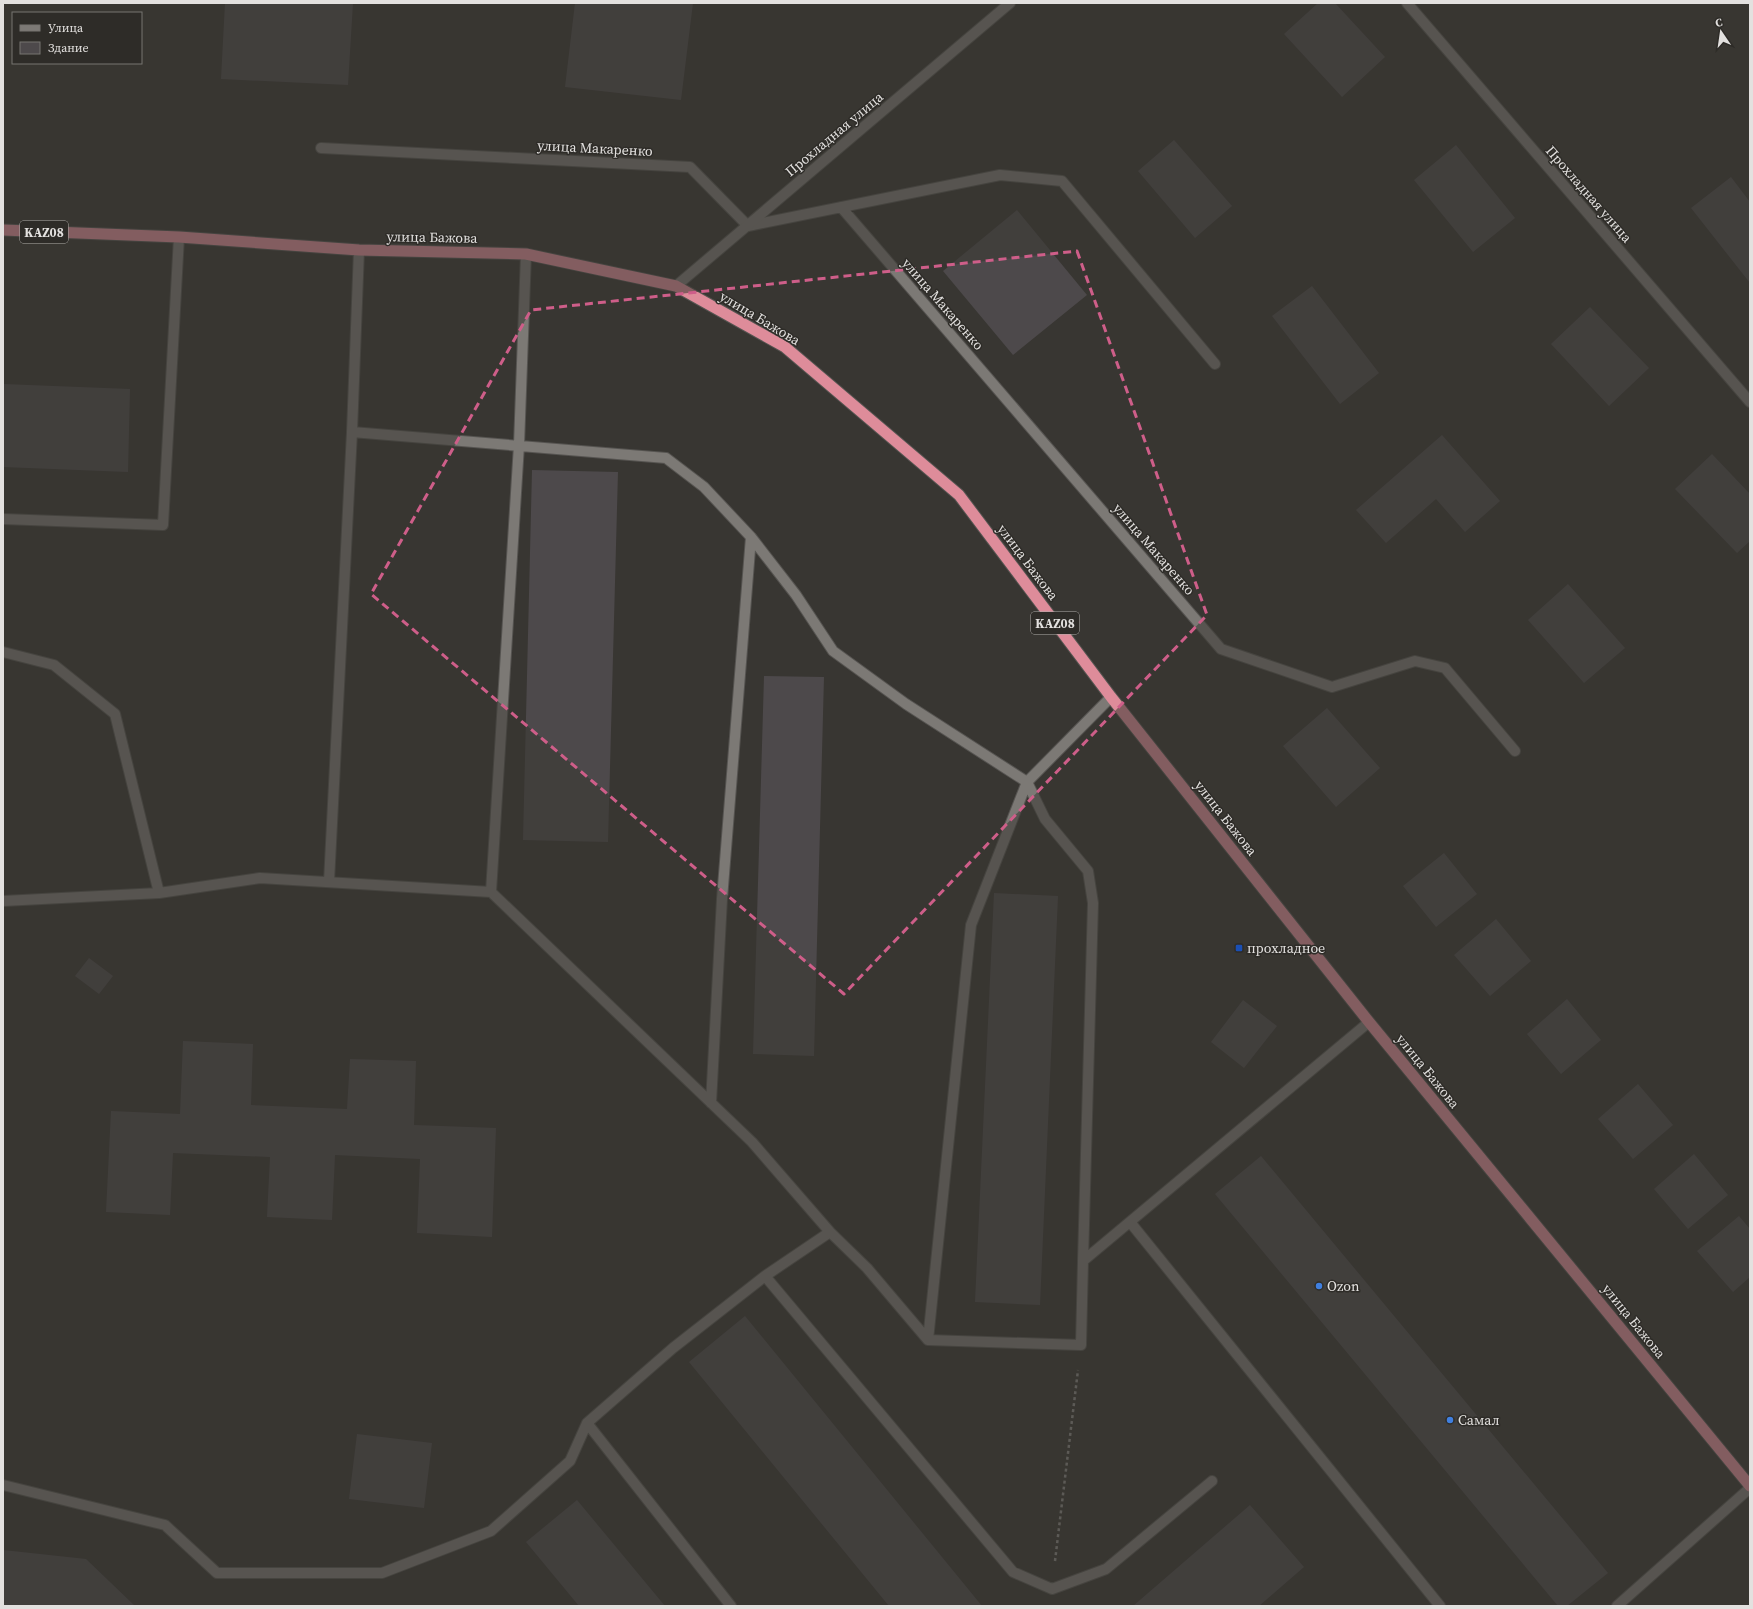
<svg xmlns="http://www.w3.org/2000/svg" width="1753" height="1609" font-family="'Source Serif 4',serif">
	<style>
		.building { fill: #4d494b }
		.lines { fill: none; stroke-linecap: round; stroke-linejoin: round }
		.service-casing { stroke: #565451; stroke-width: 12 }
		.minor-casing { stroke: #565451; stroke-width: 12 }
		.trunk-casing { stroke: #565451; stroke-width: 13 }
		.path { stroke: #888683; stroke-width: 2.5; stroke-dasharray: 3 3; stroke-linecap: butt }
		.service { stroke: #7c7975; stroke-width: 10 }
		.minor { stroke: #7c7975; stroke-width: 10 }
		.trunk { stroke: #de8c9a; stroke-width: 11 }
		.marked { fill: none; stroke: #ce5e89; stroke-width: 3; stroke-dasharray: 8 5; stroke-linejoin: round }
		.transit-dot { fill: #1a4fb4; stroke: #2e2c28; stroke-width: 1.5 }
		.shop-dot { fill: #3f7fe0; stroke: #2e2c28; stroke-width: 1.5 }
		.labels { text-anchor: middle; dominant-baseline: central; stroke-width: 3; stroke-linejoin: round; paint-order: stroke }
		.shield { fill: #2e2c28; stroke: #adaba8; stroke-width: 1 }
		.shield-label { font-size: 13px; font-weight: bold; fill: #e3e1df }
		.street-label { font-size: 14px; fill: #e3e1df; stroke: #2e2c28 }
		.poi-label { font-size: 14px; fill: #e3e1df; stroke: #2e2c28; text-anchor: start }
	</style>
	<rect width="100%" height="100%" fill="#383632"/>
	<path class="building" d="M225,3h128l-5,82 -127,-6z
		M575,3h118l-12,97 -116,-13z
		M1318,3h17l50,54 -43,40 -58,-63z
		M1174,140l58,66 -37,32 -57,-67z
		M1456,145l59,73 -42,34 -59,-72z
		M1731,177l19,25v81l-59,-75z
		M1017,210l70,85 -74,60 -70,-84z
		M1312,286l67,87 -39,31 -68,-88z
		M1590,307l59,61 -40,38 -58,-62z
		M3,384l127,5 -2,83 -125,-5z
		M1442,435l58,66 -35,31 -29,-33 -50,44 -30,-33z
		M1712,454l38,40v47l-13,12 -62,-64z
		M532,470l86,2 -10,370 -85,-2z
		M1568,584l57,64 -41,35 -56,-63z
		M764,676l60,1 -10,379 -61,-2z
		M1327,708l53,60 -44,39 -53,-61z
		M1444,853l33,41 -41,33 -33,-41z
		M994,893l64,3 -18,409 -65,-3z
		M1496,919l35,42 -41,35 -36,-41z
		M89,958l24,18 -14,18 -24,-18z
		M1567,999l34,41 -40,34 -34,-40z
		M1243,1000l34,26 -33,42 -33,-26z
		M183,1041l70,3 -2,61 96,4 3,-50 66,2 -2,64 82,3 -4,109 -75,-4 3,-74 -85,-4 -3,65 -65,-3 3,-60 -97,-4 -3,62 -64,-3 5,-101 69,3z
		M1638,1084l35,41 -40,34 -35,-40z
		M1694,1154l34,41 -40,34 -34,-40z
		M1261,1156l347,417 -41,33h-9l-343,-412z
		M1739,1216l11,13v48l-17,15 -36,-41z
		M745,1316l237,290h-93l-200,-244z
		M357,1434l75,9 -8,65 -75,-9z
		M577,1500l88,106h-86l-53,-64z
		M1250,1505l54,62 -45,39h-126z
		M3,1550l83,9 49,47h-132z"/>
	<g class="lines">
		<g class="service-casing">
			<path id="service" d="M321,148l369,19 58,59 252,-51 62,6 153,183
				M841,207l380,442 111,38 83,-26 30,7 70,83
				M352,432l314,26 38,29 47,50
				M3,519l160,6 16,-288
				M3,652l51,13 61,49 44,179
				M329,882l23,-450 7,-182
				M491,892l28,-447 7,-191
				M3,901l156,-8 101,-15 231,14 261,250 78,90 37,36 61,72 153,5 2,-84 286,-239
				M711,1103l11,-204 29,-362 45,58 37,56 73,53 121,78 18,37 43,52 5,32 -10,358
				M1130,1222l310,384
				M765,1276l248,296 39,17 54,-20 106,-88
				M928,1340l43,-415 56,-143 84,-85
				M587,1423l144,183
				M3,1485l162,40 52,48h165l109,-42 79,-70 17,-38 86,-75 92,-72 65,-44
				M1617,1606l133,-118"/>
		</g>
		<g class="minor-casing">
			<path id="minor" d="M1407,3l343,399
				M676,286l334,-283"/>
		</g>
		<g class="trunk-casing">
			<path id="trunk" d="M3,230l176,7 180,13 167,4 150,32 109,61 174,148 152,202 258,325 381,464"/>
		</g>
		<path class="path" d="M1055,1561l23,-191"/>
		<use href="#service" class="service"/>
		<use href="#minor" class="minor"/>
		<use href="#trunk" class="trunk"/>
	</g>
	<path d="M0 0H1753V1609H0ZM1077,251l130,364 -363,379 -473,-400 160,-284z" fill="#383632" fill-opacity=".55" fill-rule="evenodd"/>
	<path class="marked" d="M1077,251l130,364 -363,379 -473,-400 160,-284z"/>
	<rect class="transit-dot" x="1235" y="944" width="8" height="8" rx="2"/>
	<g class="shop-dot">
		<circle cx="1319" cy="1286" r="4"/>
		<circle cx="1450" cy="1420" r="4"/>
	</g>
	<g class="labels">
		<g class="shield">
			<rect x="20" y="221" width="48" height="22" rx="3"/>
			<rect x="1031" y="612" width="48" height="22" rx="3"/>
		</g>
		<g class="shield-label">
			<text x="44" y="232">KAZ08</text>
			<text x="1055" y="623">KAZ08</text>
		</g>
		<g class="street-label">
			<text transform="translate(834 134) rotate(-40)">Прохладная улица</text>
			<text transform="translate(595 148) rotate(3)">улица Макаренко</text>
			<text transform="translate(1589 194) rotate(49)">Прохладная улица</text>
			<text transform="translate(432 237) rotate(1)">улица Бажова</text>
			<text transform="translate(943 304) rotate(49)">улица Макаренко</text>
			<text transform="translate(760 318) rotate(31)">улица Бажова</text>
			<text transform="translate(1154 549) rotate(49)">улица Макаренко</text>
			<text transform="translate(1028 562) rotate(53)">улица Бажова</text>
			<text transform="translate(1226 818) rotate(52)">улица Бажова</text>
			<text transform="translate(1428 1071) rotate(51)">улица Бажова</text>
			<text transform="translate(1634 1321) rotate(51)">улица Бажова</text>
		</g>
		<g class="poi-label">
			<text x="1247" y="948">прохладное</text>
			<text x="1327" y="1286">Ozon</text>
			<text x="1458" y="1420">Самал</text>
		</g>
	</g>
	<rect width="1753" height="1609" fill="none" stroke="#e3e1df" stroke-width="8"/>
	<rect x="12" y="12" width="130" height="52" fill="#2e2c28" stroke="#767471"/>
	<rect x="20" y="25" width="20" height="6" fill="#7c7975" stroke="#767471"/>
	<text x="48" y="32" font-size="12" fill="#e3e1df">Улица</text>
	<rect x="20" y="42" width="20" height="12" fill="#4d494b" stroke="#767471"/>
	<text x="48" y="52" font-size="12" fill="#e3e1df">Здание</text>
	<g transform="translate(1721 32) rotate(347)" stroke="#2e2c28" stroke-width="3" paint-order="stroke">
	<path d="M0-3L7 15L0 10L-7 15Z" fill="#e3e1df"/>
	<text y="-6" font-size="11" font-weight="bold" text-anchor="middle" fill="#e3e1df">С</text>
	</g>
</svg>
